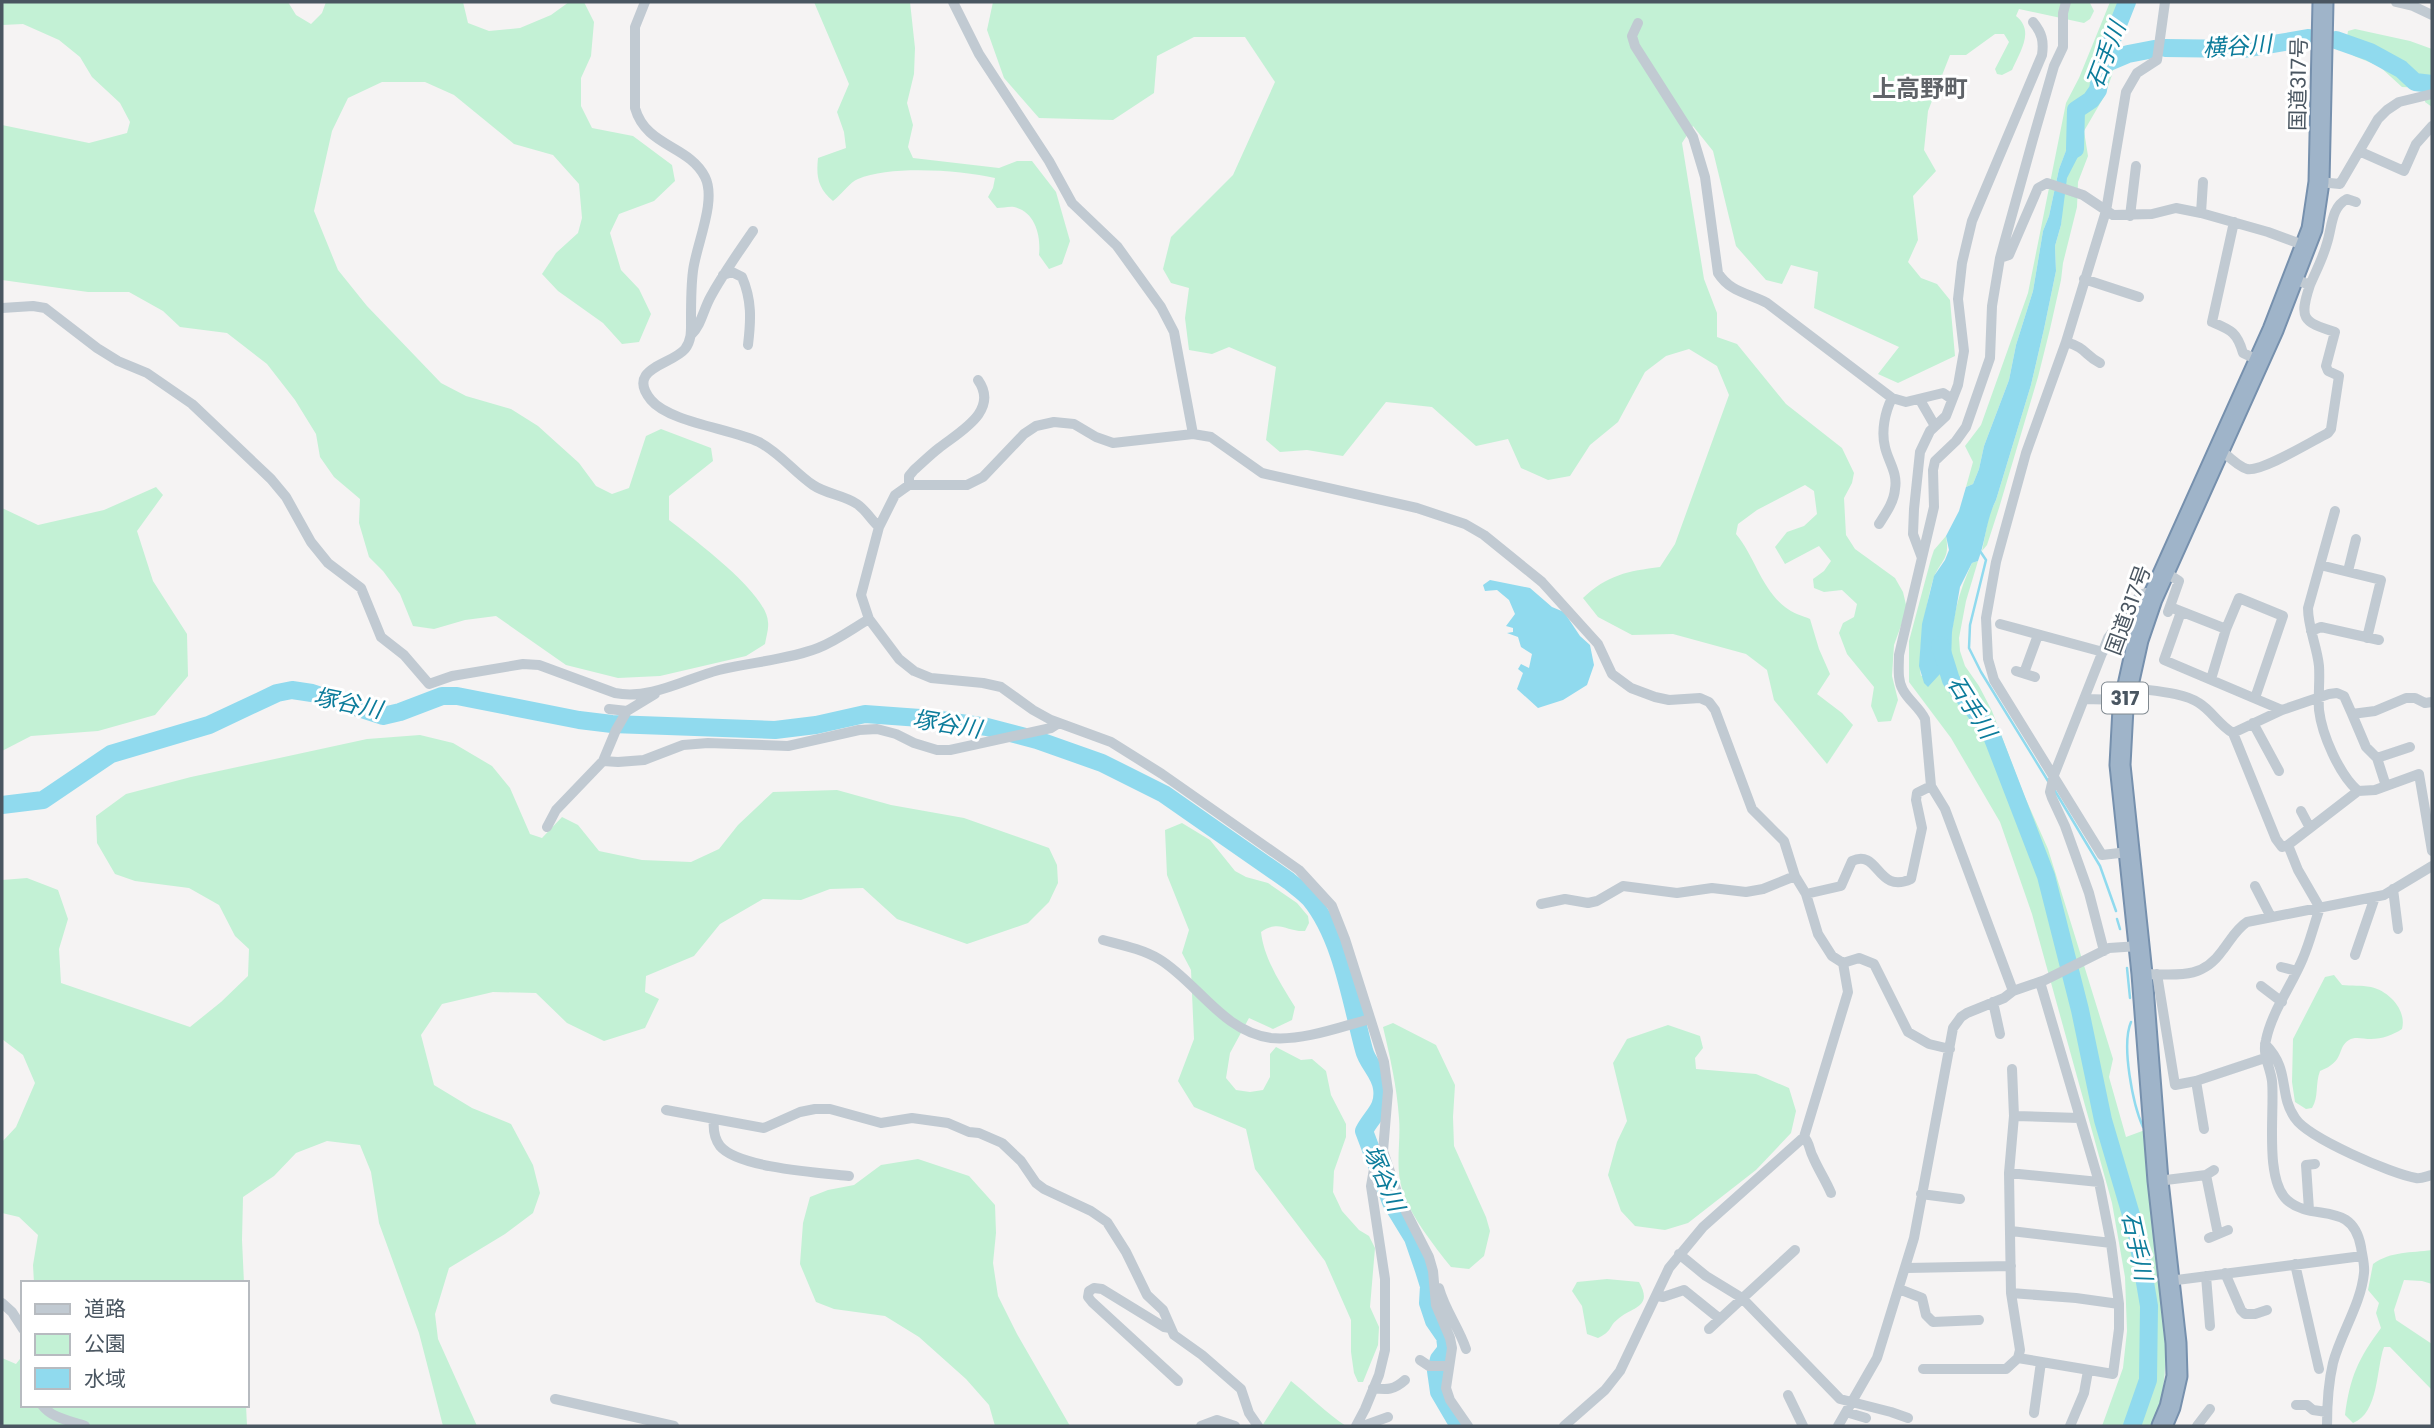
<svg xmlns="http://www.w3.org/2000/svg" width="2434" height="1428" font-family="Poppins,'Noto Sans JP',sans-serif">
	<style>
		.green { fill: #c3f1d5 }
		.water { fill: #90daee }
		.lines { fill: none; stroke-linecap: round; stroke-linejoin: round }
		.stream { stroke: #90daee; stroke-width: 2.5 }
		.river { stroke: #90daee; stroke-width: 18 }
		.trunk-casing { stroke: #7690ad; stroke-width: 23 }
		.minor { stroke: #c1cad2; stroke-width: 10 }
		.trunk { stroke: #9fb4c9; stroke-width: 19 }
		.labels { text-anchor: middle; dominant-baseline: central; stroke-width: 6; stroke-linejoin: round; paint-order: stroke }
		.shield { fill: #fff; stroke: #808990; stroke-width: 2 }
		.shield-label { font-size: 19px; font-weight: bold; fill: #4a5661 }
		.street-label { font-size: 21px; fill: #4a5661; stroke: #fff }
		.water-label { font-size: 23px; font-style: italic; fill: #0c7c9b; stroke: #fff }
		.quarter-label { font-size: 24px; font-weight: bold; fill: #5f6368; stroke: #fff }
	</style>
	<rect width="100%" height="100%" fill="#f5f3f3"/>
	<path class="green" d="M2,2h286l8,13 15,9 11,-11 4,-11h137l5,21 21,8 31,-3 31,-13 18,-13h15l10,20 -3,34 -10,22v28l11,22 41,8 39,29 3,16 -21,20 -35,13 -9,19 11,37 18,19 12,25 -12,28 -17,2 -19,-21 -45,-32 -16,-17 14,-21 22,-20 4,-15 -3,-34 -26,-29 -39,-11 -60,-49 -29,-13h-43l-34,16 -16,33 -18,80 24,59 29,36 74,77 25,13 45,13 27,17 41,37 17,23 16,8 17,-6 17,-52 15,-7 50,19 2,13 -44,35v24c23,18 98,73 99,102 1,7 -2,15 -3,22l-19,12 -86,20 -42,2 -52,-13 -70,-49 -31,4 -31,9 -21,-3 -13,-32 -17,-23 -14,-14 -10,-34 1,-24 -26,-22 -14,-20 -4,-23 -21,-34 -28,-36 -40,-31 -47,-6 -17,-16 -34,-19h-41l-86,-12v-155l87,18 38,-10 3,-11 -10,-19 -28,-26 -12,-20 -21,-17 -36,-16 -21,1z
		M814,2h96l5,46 -1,26 -7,29 6,22 -5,22 5,11 86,10 18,-7h15l24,31 14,49 -8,23 -13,5 -10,-14c2,-18 -3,-43 -25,-48 -4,-1 -12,1 -17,1l-9,-11 5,-9 2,-10c-34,-8 -105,-13 -137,1 -8,3 -17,16 -25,22 -15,-13 -17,-24 -15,-43l28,-10 -2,-16 -7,-20 12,-28z
		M993,2l1097,1 4,8 -4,8 -6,4 -65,-14 -3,7c19,15 4,35 -4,54l-10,5 -5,-1 -2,-5 14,-27 -5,-8h-9l-29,21h-16l-22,56 -4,39 12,21 -23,25 5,44 -10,22 13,16 16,6 13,16 5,56 -57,27 -20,-9 21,-27 -85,-39 4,-36 -27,-7 -9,19 -16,-4 -30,-34 -23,-95 -20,-25 -11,17 22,136 13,34v24l20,7 49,60 56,44 12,25 -2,10 -8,15 2,37 9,14 40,29 8,14 4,17 -13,36 -2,31 6,24 -7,21 -13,1 -7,-16 3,-19 -27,-33 -8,-21 4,-10 11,-6 3,-13 -15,-14 -18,2 -10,-4 -1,-9 11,-8 7,-10 -12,-15 -34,18 -10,-17 12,-15 17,-6 13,-12 -3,-23 -9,-6 -48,25 -19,14 -2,10c19,23 25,54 49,73 7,6 18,9 25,12l9,30 11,25 -13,20 25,19 11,12 -26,39 -53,-64 -7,-30 -21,-16 -73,-20 -41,1 -34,-18 -15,-19c24,-23 45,-27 77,-31l15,-23 54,-149 -12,-29 -28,-17 -23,7 -21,16 -27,50 -28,23 -20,31 -22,4 -27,-12 -13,-29 -32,7 -44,-39 -46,-5 -43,54 -36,-6 -27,2 -14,-12 10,-73 -47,-20 -17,7 -23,-4 -4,-32 4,-30 -18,-5 -8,-14 8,-32 62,-62 42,-93 -30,-45h-51l-37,19 -3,37 -41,27 -74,-2 -35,-40 -17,-48z
		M2110,2h23l-12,31 -9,42 -7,20 -21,36 4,25 -10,26 -1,25 -14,56 -2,17 -11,49 -12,48 -39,131 -12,37 -5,6 7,-36 7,-15 35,-115 13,-56 12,-58 -1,-25 6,-21 2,-30 12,-67 -16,41 -10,47 -6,15 -10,60 -17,54 -7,35 -25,66 -5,23 -6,15 -7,3 7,-25 -8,-16 16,-21 47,-132 38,-190 13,-25z
		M2355,29l55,12 22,8v58l-7,-5 1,-11 -4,-3 -20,-1 -23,-21 -25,-10 -9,-7 3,-18z
		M156,487l7,8 -26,36 16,50 34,53 1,42 -33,39 -57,16 -67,5 -29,15v-243l36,17 66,-15z
		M1946,536c4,23 -4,23 -12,41 -7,20 -17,79 -13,99l30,-14c-2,-34 7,-69 21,-99l6,-2 -12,40 -7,37 1,13 5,15 14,20 13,25 32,84 24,54 65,210 -4,18 17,60 19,-7 20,212c1,29 0,58 -15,84h-48l21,-58 4,-37 -2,-54 -13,-74 -80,-289 -32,-92 -49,-84 -42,-56v-41l22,-82 3,-9z
		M420,735l33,8 39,23 18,22 20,46 12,4 20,-21 16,8 21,26 43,9 49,2 28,-13 19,-24 35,-33 64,-2 54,15 73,13 85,30 8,17 1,18 -9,19 -21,21 -61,21 -70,-25 -34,-31 -33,1 -29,11 -38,-1 -43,25 -26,32 -48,20 -1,16 14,7 -14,29 -41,13 -37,-18 -31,-30 -43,-1 -51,12 -21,31 13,50 38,23 39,16 22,41 7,28 -7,20 -28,21 -56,34 -14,46 3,25 39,87h-34l-24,-93 -40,-110 -8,-51 -11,-27 -33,-4 -31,12 -22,23 -31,21 -1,43 2,43h-210l-1,-18 5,-30 -19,-18 -17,-4v-71l14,-15 19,-44 -12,-28 -21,-16v-159l25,-2 31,12 10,29 -9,30 2,34 129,44 31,-25 27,-26 1,-27 -14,-13 -16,-31 -30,-17 -54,-7 -20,-7 -18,-31 -1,-27 30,-22 65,-17 176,-38z
		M1182,823l28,17 25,31 11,6 22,6 29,20 11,13 1,7 -4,8c-19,1 -25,-12 -44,1 3,27 20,52 34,75l-3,13 -19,9 -24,-11 -19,35 -4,25 10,12 14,2 13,-2 7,-13v-23l6,-7 25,13 11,-1 14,12 5,24 15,29v13l-12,34 -1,21 9,19 17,19 10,6 6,12 -5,59 9,20 -1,18 -15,37h-5l-4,-9 -3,-21v-32l-26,-59 -70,-92 -9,-40 -52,-22 -16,-26 16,-42 -3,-69 -9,-17 7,-23 -22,-55 -2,-45z
		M2334,975l8,10c9,1 19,0 29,2 18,4 36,23 31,42 -9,6 -20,10 -31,10 -8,0 -16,-3 -22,1 -13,8 -3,21 -29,31 -5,13 -1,26 -8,37l-6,1 -11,-7 -3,-20 1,-43 32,-62z
		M1393,1023l43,22 19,40 -2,32 1,29 32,71 4,14 -6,25 -15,13 -18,-2c-16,-20 -42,-53 -49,-78 -7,-23 -1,-47 -3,-71 -2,-31 -9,-61 -16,-91z
		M1668,1025l32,11 3,12 -8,10 1,11 60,5 33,14 7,23 -5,22 -35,37 -68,53 -23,7 -30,-4 -14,-15 -13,-36 9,-33 10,-21 -14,-58 14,-24z
		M918,1159l51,17 26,29 1,28 -3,30 5,33 19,38 53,92h-75l-6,-21 -23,-26 -47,-42 -34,-21 -51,-7 -18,-7 -16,-38 3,-41 7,-26 18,-7 26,-5 27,-20z
		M2432,1250v34l-10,-3 -18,-1 -10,30 2,10 36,24v46l-42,-43h-6c-8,22 -5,66 -31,76l-8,-8c5,-38 13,-56 36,-87l-5,-15 3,-10 -11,-13 5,-26c18,-13 38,-11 59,-14z
		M1607,1279l32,3c15,26 -8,25 -21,37 -10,8 -5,12 -20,19l-11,-4 -5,-28 -10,-15 5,-9z
		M23,1355v50h223l1,21h-245v-68l14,6z
		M1291,1381c19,15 35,32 55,45h-84z"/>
	<path class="water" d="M2075,127l7,22 -15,29 -6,47 -6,21 1,25 -12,58 -13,56 -35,115c-10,20 -10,40 -18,61l-6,2 -12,24 -8,45 -1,30 -23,25 -4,-4 -5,-17 3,-42 12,-48 11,-16 4,-10 -3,-14 13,-25 7,-24 7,-3 6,-15 5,-23 25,-66 7,-35 17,-54 10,-60 6,-15 10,-47z
		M1490,580l40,8 22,19 12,5 16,24 10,9 4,20 -7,20 -24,15 -25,8 -21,-19 6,-16 -5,-4 3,-5 8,4 3,-14 -11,-7 -3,-10 -11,-4 6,-1v-4l-7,-2 9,-12 -6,-14 -12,-10 -12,1 -2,-6z"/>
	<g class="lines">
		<path class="stream" d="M1980,551l6,9 -16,65 -1,23 12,24 67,109
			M2055,791l45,75 16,45
			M2117,919l3,10
			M2127,968l3,30
			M2131,1022c-10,23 2,83 12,105"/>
		<path class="river" d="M2336,40l34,12 31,17 14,13 17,2
			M2165,48l78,1 66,-11
			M2102,65l26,-11 26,-5
			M2075,149l1,-39 15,-10 7,-10 4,-25 25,-63
			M1940,645l11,35 39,51 56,145 34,134 23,110 34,115 12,71 -1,74 -16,46
			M2,805l41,-5 68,-46 98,-29 68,-32 15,-3 20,3 71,23 17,-4 42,-16h15l122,24 33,4 163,6 41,-5 49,-11 69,5 53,8 50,13 65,23 62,31 125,87c7,6 15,11 21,18 32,39 41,103 54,151 3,13 16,23 18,38 3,21 -10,27 -18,43l27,71 22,36 11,32 5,16 -1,17 6,18 11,16 1,8v5l-7,9 -3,12 3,21 20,34"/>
		<g class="trunk-casing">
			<path id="trunk" d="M2162,1426l8,-19 7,-31 -1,-33 -18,-162 -16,-207 -22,-209 3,-57 15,-68 14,-41 121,-269 39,-101 7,-47 4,-180"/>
		</g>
		<path class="minor" d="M645,2l-10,25v81c11,39 54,37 70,69 12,24 -9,68 -12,94 -2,15 -2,32 -2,48 0,11 1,21 -6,30 -13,16 -60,19 -34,51 18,22 81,29 108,42 21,11 35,30 54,43 13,9 31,10 44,19 9,6 14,16 22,23
			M953,2l26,52 70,107 23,42 45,43 44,61 13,25 19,102
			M2396,2l17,4 19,9
			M1638,23l-6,13 3,10 58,91 12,40 13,96c12,19 30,20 49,30l125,95 14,4 37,-9 9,6
			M2361,152l43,19 12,-27 16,-18
			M2319,182l21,2 38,-65 9,-9 12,-8 33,-8
			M2201,213l2,-31
			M2130,216l6,-50
			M2234,222l-22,100c19,8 25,10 31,31l17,8
			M2000,258l9,-3 29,-67 9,-5 36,12 30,20 39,-1 24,-6 25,5 67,19 38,14
			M723,275l9,-3 10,5c10,23 9,43 6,68
			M2084,279l55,18
			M2310,285c6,-14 13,-27 17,-42 5,-15 4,-36 20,-44l9,3
			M2,308l31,-2 12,2 52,40 21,13 29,12 45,31 79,75 15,18 25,45 17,21 33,25 20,49 23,18 25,29 23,-8 71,-12 16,1 76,28c36,7 70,-14 104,-23 32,-8 68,-10 99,-22 18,-7 34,-19 51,-29
			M691,335c11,-11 12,-25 20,-39 12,-22 27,-43 42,-65
			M2066,342c21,6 18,13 34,21
			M1920,400l15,26
			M2220,449c8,7 17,17 27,20 15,3 65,-28 81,-36l3,-4 8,-53 -11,-5 -2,-5 9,-34c-33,-10 -36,-14 -25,-47l-16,-6
			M909,485v-9l5,-6c8,-7 16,-15 25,-22 20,-16 61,-37 39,-68
			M2335,511l-27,97c0,20 9,38 11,58 1,15 -1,29 0,44 3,25 20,64 39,81
			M1879,524c7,-11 15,-22 16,-35 3,-16 -7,-28 -10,-42 -4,-16 0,-35 7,-49
			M1922,558l-9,-24 1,-25 6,-57 10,-21 16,-15 12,-31 6,-34 -6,-52 4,-36 10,-42 70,-166c2,-14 0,-22 -9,-33
			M2320,565l61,15 -14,58
			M2348,571l8,-32
			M2165,572l14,9 -11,31
			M2170,607l56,22
			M2181,612l-17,48 118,50
			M2000,624l103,28
			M2311,631l10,-4 58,13
			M2016,671l19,6
			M2024,673l14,-38
			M2211,679l15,-50 13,-31 44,18 -28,82
			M2127,687c20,4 55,4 72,16 13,8 20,22 34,30l43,106 6,8 6,-2 10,25 22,38c-6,16 -10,34 -17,50 -11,27 -31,53 -37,82 -4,15 4,26 6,41 3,29 -8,98 15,119 26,23 65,-1 74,47 1,8 4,18 3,26 -3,31 -23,60 -31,90 -5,21 -6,41 -6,63
			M2084,699l40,1
			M609,709l18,2
			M2352,714l14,33 11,11 9,28
			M2253,723l26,48
			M2233,733l49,-23 47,-16 8,-1 7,3 8,18 23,-3 31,-13h9l10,5 7,-1
			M2377,758l33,-11
			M603,761l13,-31 11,-19 28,-17
			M2301,811l9,17
			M547,827l9,-17 47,-49 15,1 26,-2 39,-15 25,-2 80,3 71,-16 18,-1 19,5 18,9 23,7h13l101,-22 8,-5
			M2288,845l70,-54 17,-1 44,-16 13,77
			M2128,852l-26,3 -108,-175 -6,-21 -2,-41 10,-56 30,-109 40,-111 40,-131 20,-119 11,-19 20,-13 8,-58
			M2255,886l16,31
			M2393,889l5,40
			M1806,894l35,-8 11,-25c27,-13 25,34 59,18l11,-51 -6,-28 1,-7 14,-7
			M1541,904l24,-5 23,4 9,-2 26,-15 54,7 35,-5 34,4 17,-3 32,-13
			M1103,940c19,5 39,9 56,19 38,23 64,73 112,79 32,3 69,-11 99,-19
			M2104,951l-15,-58 -24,-67 -13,-28 -2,-6 4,-17 54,-137 32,-43 6,-2 8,1
			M2355,955l20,-58
			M1843,963l16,-5 15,6 34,68 21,12 21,5
			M2281,967l16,4
			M2142,974c33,0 59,7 80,-23 8,-10 14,-22 25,-29l137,-27 48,-29
			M2157,974l18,111 21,-4 69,-23
			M2261,986l21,16
			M2013,991l-68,-182 -14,-23 -6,-67c-6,-12 -16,-18 -22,-29 -6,-10 -4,-24 -4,-35l35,-148 -1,-37 2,-9 21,-20 10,-14 24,-69 2,-52 8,-48 33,-119 21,-73 9,-19v-34l3,-11
			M1993,1002l7,32
			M2265,1044c26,26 13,50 30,74 13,20 97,56 121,60 5,1 11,-2 16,-3
			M2196,1081l8,48
			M666,1110l98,18 36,-16 15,-3h15l51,14 31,-5 36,5 21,9 10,1 23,10 19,18 15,22 8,6 47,22 16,11 19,30 21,43 16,15 11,25 28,20 39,34 8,24 9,13
			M2014,1116l65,2
			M714,1119c-1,9 0,19 6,27 18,22 101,27 129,30
			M1804,1137c6,6 5,13 9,20 5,12 13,24 18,36
			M1383,1151l16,47 30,59 4,14 3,34 14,33 2,10 -6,40 4,12 18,26
			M2009,1173l90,9
			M2206,1175l12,59
			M2158,1181l48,-6 8,-5
			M1921,1194l39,5
			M2309,1210l-3,-45 9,-1
			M2011,1231l100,12
			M2209,1238l19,-8
			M1679,1254l27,22 36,22 98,101 51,13 17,6
			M2295,1264l24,105
			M1907,1268l104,-2
			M2225,1273l16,37 4,4h10l12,-4
			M2206,1276l4,50
			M2169,1281l193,-25
			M1439,1288c6,22 20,40 27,61
			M1899,1289l23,9 4,17 7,7 46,-2
			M2011,1293l65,5 43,6
			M1657,1296l6,1 21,-7 36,29
			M2,1303l10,9 11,17
			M1170,1328l-6,-1 -62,-38 -8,-1 -5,3 -1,6 4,5 86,79
			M1709,1329l86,-79
			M2018,1358l95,16 6,-45v-25l-8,-61 -12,-61 -59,-200
			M1420,1360l9,6h20
			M1923,1369h83l12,-11 2,-8 -9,-57 -2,-120 5,-57 -2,-47
			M1373,1388c14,2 21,2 32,-8
			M1788,1395l15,31
			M555,1399l119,27
			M42,1405c9,13 29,16 43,21
			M2296,1405h11l6,5 14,2
			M1846,1412l20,6
			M2034,1413l7,-51
			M1201,1426l16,-6 18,6
			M1356,1426l9,-17 14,-34 6,-25v-71l-14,-93 3,-17 9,-18 5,-60 -4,-29 -39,-123 -13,-33 -33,-36 -137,-96 -51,-32 -60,-22 -18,-10 -32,-23 -18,-4 -52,-5 -17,-7 -15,-12 -30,-40 -8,-24 18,-68 16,-32 14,-10h58l16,-8 41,-43 12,-8 18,-4 20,2 22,13 17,6 80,-9 18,3 51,36 155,35 48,16 19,11 58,47 56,62 14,30 19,14 24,9 14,3 31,-2 9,4 6,8 37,99 32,32 11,35 11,18 12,40 14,22 11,7 5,29 -44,145 -101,90 -34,41 -49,103 -15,19 -41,36
			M1363,1426l25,-9
			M1838,1426l39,-68 37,-120 39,-210 8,-11 6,-4 37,-15 9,-7 32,-11 64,-32 30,-2
			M2070,1426l14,-33 4,-22
			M2197,1426l13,-17"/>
		<use href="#trunk" class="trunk"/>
	</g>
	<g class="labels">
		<rect class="shield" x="2102" y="682.5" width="46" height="31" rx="5"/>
		<g class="shield-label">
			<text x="2125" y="698">317</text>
		</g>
		<g class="street-label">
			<text transform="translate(2298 84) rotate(-89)">国道317号</text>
			<text transform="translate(2128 610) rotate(-70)">国道317号</text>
		</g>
		<g class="water-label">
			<text transform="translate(2237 46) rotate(-4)">横谷川</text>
			<text transform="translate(2106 55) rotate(-69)">石手川</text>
			<text transform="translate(348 703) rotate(12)">塚谷川</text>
			<text transform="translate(1972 707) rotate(58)">石手川</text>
			<text transform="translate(947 724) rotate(9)">塚谷川</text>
			<text transform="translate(1384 1178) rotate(67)">塚谷川</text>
			<text transform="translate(2137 1246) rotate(78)">石手川</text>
		</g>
		<g class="quarter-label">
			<text x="1920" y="88">上高野町</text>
		</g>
	</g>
	<rect width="2434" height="1428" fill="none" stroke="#4a5661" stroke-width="7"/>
	<rect x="21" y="1281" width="228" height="126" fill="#ffffff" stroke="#b7bbc0" stroke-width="2"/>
	<rect x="35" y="1304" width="35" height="10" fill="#c1cad2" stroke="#b7bbc0" stroke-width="2"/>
	<text x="84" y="1316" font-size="21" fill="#4a5661">道路</text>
	<rect x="35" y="1334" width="35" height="21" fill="#c3f1d5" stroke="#b7bbc0" stroke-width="2"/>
	<text x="84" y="1351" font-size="21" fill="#4a5661">公園</text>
	<rect x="35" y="1368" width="35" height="21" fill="#90daee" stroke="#b7bbc0" stroke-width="2"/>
	<text x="84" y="1386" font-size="21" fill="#4a5661">水域</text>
</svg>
